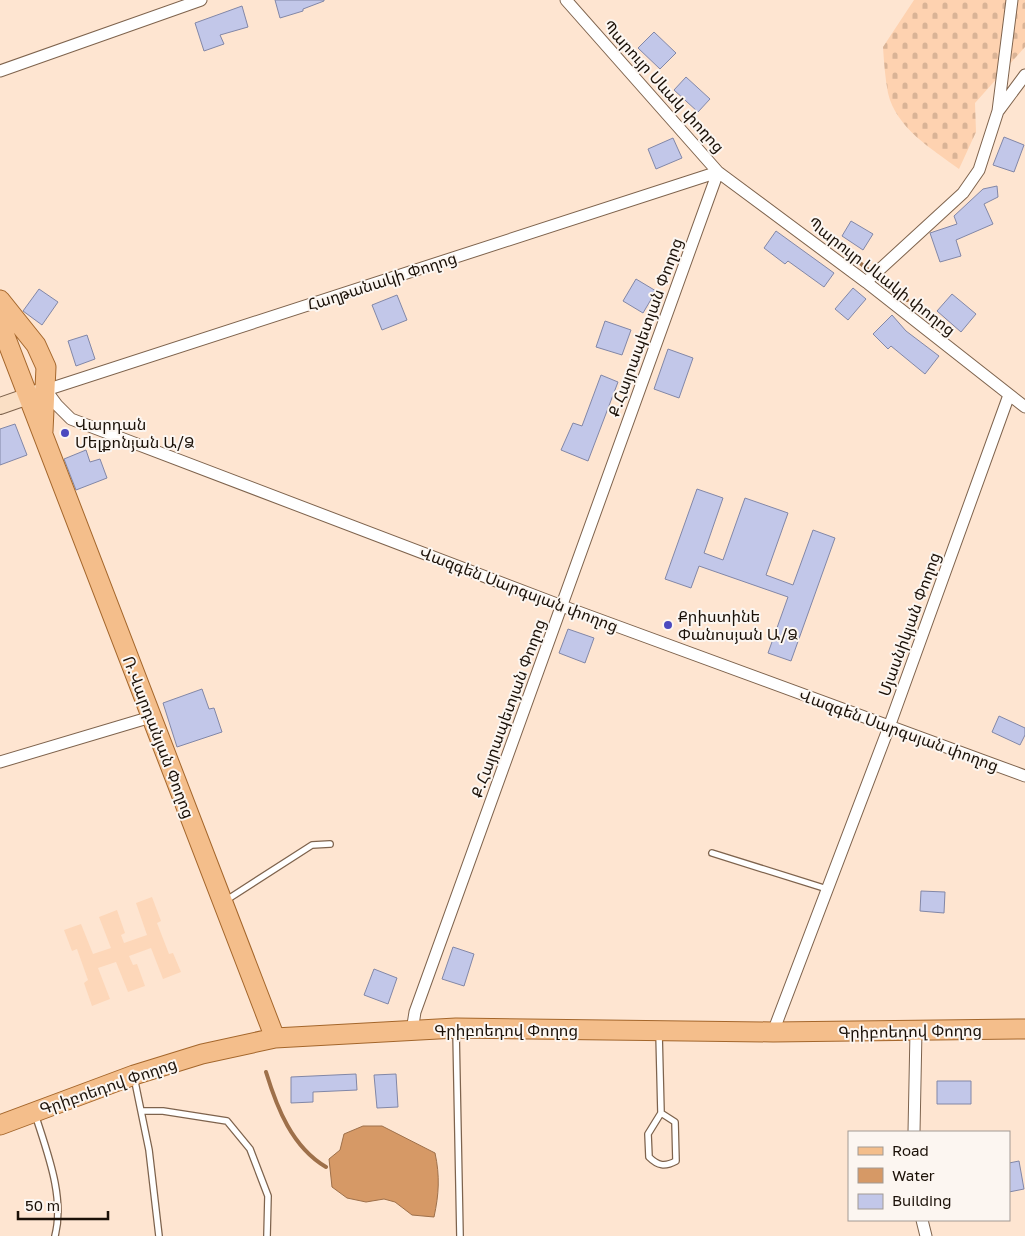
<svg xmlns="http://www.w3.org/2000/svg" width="1025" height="1236" font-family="'Golos Text','Noto Sans Armenian',sans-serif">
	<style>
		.built { fill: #fdd7b9 }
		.cemetery { fill: url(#cemetery-stones) }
		.water { fill: #d69966; stroke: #9e704a }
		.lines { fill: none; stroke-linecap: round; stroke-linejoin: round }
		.stream { stroke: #9e704a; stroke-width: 4 }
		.building { fill: #c2c7e9; stroke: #8287a7 }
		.lane-casing { stroke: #7e634d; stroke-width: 8 }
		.street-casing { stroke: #7e634d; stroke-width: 13 }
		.secondary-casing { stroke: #7e634d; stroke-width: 18 }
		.primary-casing { stroke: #a4662b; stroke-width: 21 }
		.lane { stroke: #fff; stroke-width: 5.5 }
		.street { stroke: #fff; stroke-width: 11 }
		.secondary { stroke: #fadfc5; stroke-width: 16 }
		.primary { stroke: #f4be8b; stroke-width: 19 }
		.poi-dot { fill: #4b49bf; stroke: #fcf6f1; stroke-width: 2 }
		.labels { text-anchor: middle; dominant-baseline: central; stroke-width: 4; stroke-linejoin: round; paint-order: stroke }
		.street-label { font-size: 16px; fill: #1b1108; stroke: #fcf6f1 }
		.poi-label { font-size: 16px; fill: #1b1108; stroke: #fcf6f1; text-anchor: start }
	</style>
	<defs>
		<pattern id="cemetery-stones" width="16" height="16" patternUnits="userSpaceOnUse" patternTransform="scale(1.25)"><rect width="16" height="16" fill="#fed2b0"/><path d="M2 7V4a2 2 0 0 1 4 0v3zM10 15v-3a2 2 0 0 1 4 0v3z" fill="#d9b396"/></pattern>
	</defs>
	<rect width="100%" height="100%" fill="#fee5d1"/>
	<path class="built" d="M152,897l9,24 -4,2 12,31 4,-1 8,19 -18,7 -12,-31 -22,8 4,9 4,-1 8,22 -17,6 -12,-30 -18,6 12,31 -18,7 -8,-23 4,-3 -11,-31 -5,2 -8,-21 17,-6 12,30 18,-6 -12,-31 18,-7 8,23 -4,2 3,8 23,-8 -11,-32z"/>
	<path class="cemetery" d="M914,0h111v47l-50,56 1,29 -17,37c-27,-20 -63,-41 -71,-76 -3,-15 -4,-31 -5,-46z"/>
	<path class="water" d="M363,1126h19l53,27c5,23 4,41 -1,64l-22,-2 -17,-13 -11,-3 -18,3 -19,-4 -15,-11 -3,-28 11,-9 4,-16z"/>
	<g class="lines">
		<path class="stream" d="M835,243l35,28
			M879,278l28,22
			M266,1072c11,36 26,75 60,95"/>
	</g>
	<path class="building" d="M275,0h49v1l-21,8v2l-23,7z
		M242,6l6,21 -28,8 4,9 -20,7 -9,-28z
		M654,32l22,21 -16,16 -22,-21z
		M686,77l24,22 -12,13 -24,-22z
		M1004,137l20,8 -10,27 -21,-7z
		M673,138l9,20 -26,11 -8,-20z
		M997,186l1,11 -14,7 9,20 -37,16 5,16 -21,6 -10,-29 27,-9 -3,-8 29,-27z
		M851,221l22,13 -10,16 -21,-14z
		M776,231l58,42 -10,14 -36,-26 -3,3 -21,-16z
		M636,279l20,12 -13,22 -20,-12z
		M853,288l13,11 -18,21 -13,-11z
		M39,289l19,13 -16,23 -19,-14z
		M952,294l24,20 -15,18 -24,-21z
		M397,295l10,25 -25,10 -10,-25z
		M892,315l14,16 33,25 -14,18 -34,-28 -3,3 -15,-15z
		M605,321l26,9 -9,25 -26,-8z
		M87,335l8,24 -19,7 -8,-25z
		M668,349l25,9 -14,40 -25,-9z
		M601,375l17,7 -30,79 -27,-11 12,-27 9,3z
		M15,424l12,31 -27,10v-36z
		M86,450l4,12 10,-3 7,19 -31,12 -12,-31z
		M697,489l26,9 -19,55 19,7 22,-62 43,15 -22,62 27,10 20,-55 22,8 -44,123 -23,-8 20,-56 -89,-31 -8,22 -26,-9z
		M568,629l26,9 -9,25 -26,-10z
		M202,689l7,20 5,-1 8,24 -45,15 -14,-44z
		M999,716l26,12v7l-5,10 -28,-13z
		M921,891l24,1 -1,21 -24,-2z
		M453,947l21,7 -10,32 -22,-7z
		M374,969l23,9 -9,26 -24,-9z
		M356,1074l1,16 -44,2v10l-22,1v-26z
		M396,1074l2,33 -21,1 -3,-33z
		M937,1081h34v23h-34z
		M1019,1161l5,28 -15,3v-29z"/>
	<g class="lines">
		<g class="lane-casing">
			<path id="lane" d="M712,853l115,36
				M225,901l87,-56 18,-1
				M456,1031l4,205
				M659,1033l2,80 -13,21 1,23c9,9 16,10 27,4l-1,-39 -14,-9
				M134,1077l15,73 10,86
				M142,1111h21l64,10 23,28 18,47 -1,40
				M35,1114c12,38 30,83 20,122"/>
		</g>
		<g class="street-casing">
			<path id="street" d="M566,0l152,172 148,110 159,125
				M0,71l201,-71
				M999,110l26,-35
				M718,172l-672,218 11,15 14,14 491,187 463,170
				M866,282l97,-89 16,-23 19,-59 14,-111
				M0,762l151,-45
				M412,1031l3,-19 303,-840
				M773,1032l116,-305 120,-332
				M914,1132l2,-101
				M922,1220l4,16"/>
		</g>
		<g class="secondary-casing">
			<path id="secondary" d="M0,406l40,-14"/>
		</g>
		<g class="primary-casing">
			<path id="primary" d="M0,300l36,45 10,22 -3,64
				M0,323l275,715
				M0,1125l134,-50 68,-21 73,-16 181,-10 317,4 252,-3"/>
		</g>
		<use href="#lane" class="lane"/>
		<use href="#street" class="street"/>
		<use href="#secondary" class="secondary"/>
		<use href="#primary" class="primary"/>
	</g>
	<g class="poi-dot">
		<circle cx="65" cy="433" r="5"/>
		<circle cx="668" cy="625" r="5"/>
	</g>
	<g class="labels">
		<g class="street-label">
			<text transform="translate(664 86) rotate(48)">Պարույր Սևակ փողոց</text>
			<text transform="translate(882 276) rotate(38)">Պարույր Սևակի փողոց</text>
			<text transform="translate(382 281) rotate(-18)">Հաղթանակի Փողոց</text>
			<text transform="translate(645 327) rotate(-70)">Ք.Հայրապետյան Փողոց</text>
			<text transform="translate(519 589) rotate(21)">Վազգեն Սարգսյան փողոց</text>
			<text transform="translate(909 624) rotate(-70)">Մյասնիկյան Փողոց</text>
			<text transform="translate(508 708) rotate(-70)">Ք.Հայրապետյան Փողոց</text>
			<text transform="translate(899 730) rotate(20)">Վազգեն Սարգսյան փողոց</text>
			<text transform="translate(159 737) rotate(69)">Ռ.Վարդանյան Փողոց</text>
			<text x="506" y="1030">Գրիբոեդով Փողոց</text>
			<text transform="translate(910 1031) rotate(-1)">Գրիբոեդով Փողոց</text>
			<text transform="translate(108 1086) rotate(-19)">Գրիբոեդով Փողոց</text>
		</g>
		<g class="poi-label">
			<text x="75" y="424">Վարդան<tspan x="75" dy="18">Մելքոնյան Ա/Ձ</tspan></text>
			<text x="678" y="616">Քրիստինե<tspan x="678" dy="18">Փանոսյան Ա/Ձ</tspan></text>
		</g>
	</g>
	<rect x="848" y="1131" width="162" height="90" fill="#fcf6f1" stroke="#a29a94"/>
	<rect x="858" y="1147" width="25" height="8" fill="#f4be8b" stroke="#a29a94"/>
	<text x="892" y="1156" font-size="15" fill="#1b1108">Road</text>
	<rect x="858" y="1168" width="25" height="15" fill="#d69966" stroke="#a29a94"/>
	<text x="892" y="1181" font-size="15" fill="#1b1108">Water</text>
	<rect x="858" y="1194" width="25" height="15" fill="#c2c7e9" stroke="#a29a94"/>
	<text x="892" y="1206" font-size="15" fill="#1b1108">Building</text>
	<path d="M18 1211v8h90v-8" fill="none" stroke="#1b1108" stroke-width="2.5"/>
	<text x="25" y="1211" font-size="15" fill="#1b1108" stroke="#fcf6f1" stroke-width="4" paint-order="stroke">50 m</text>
</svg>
